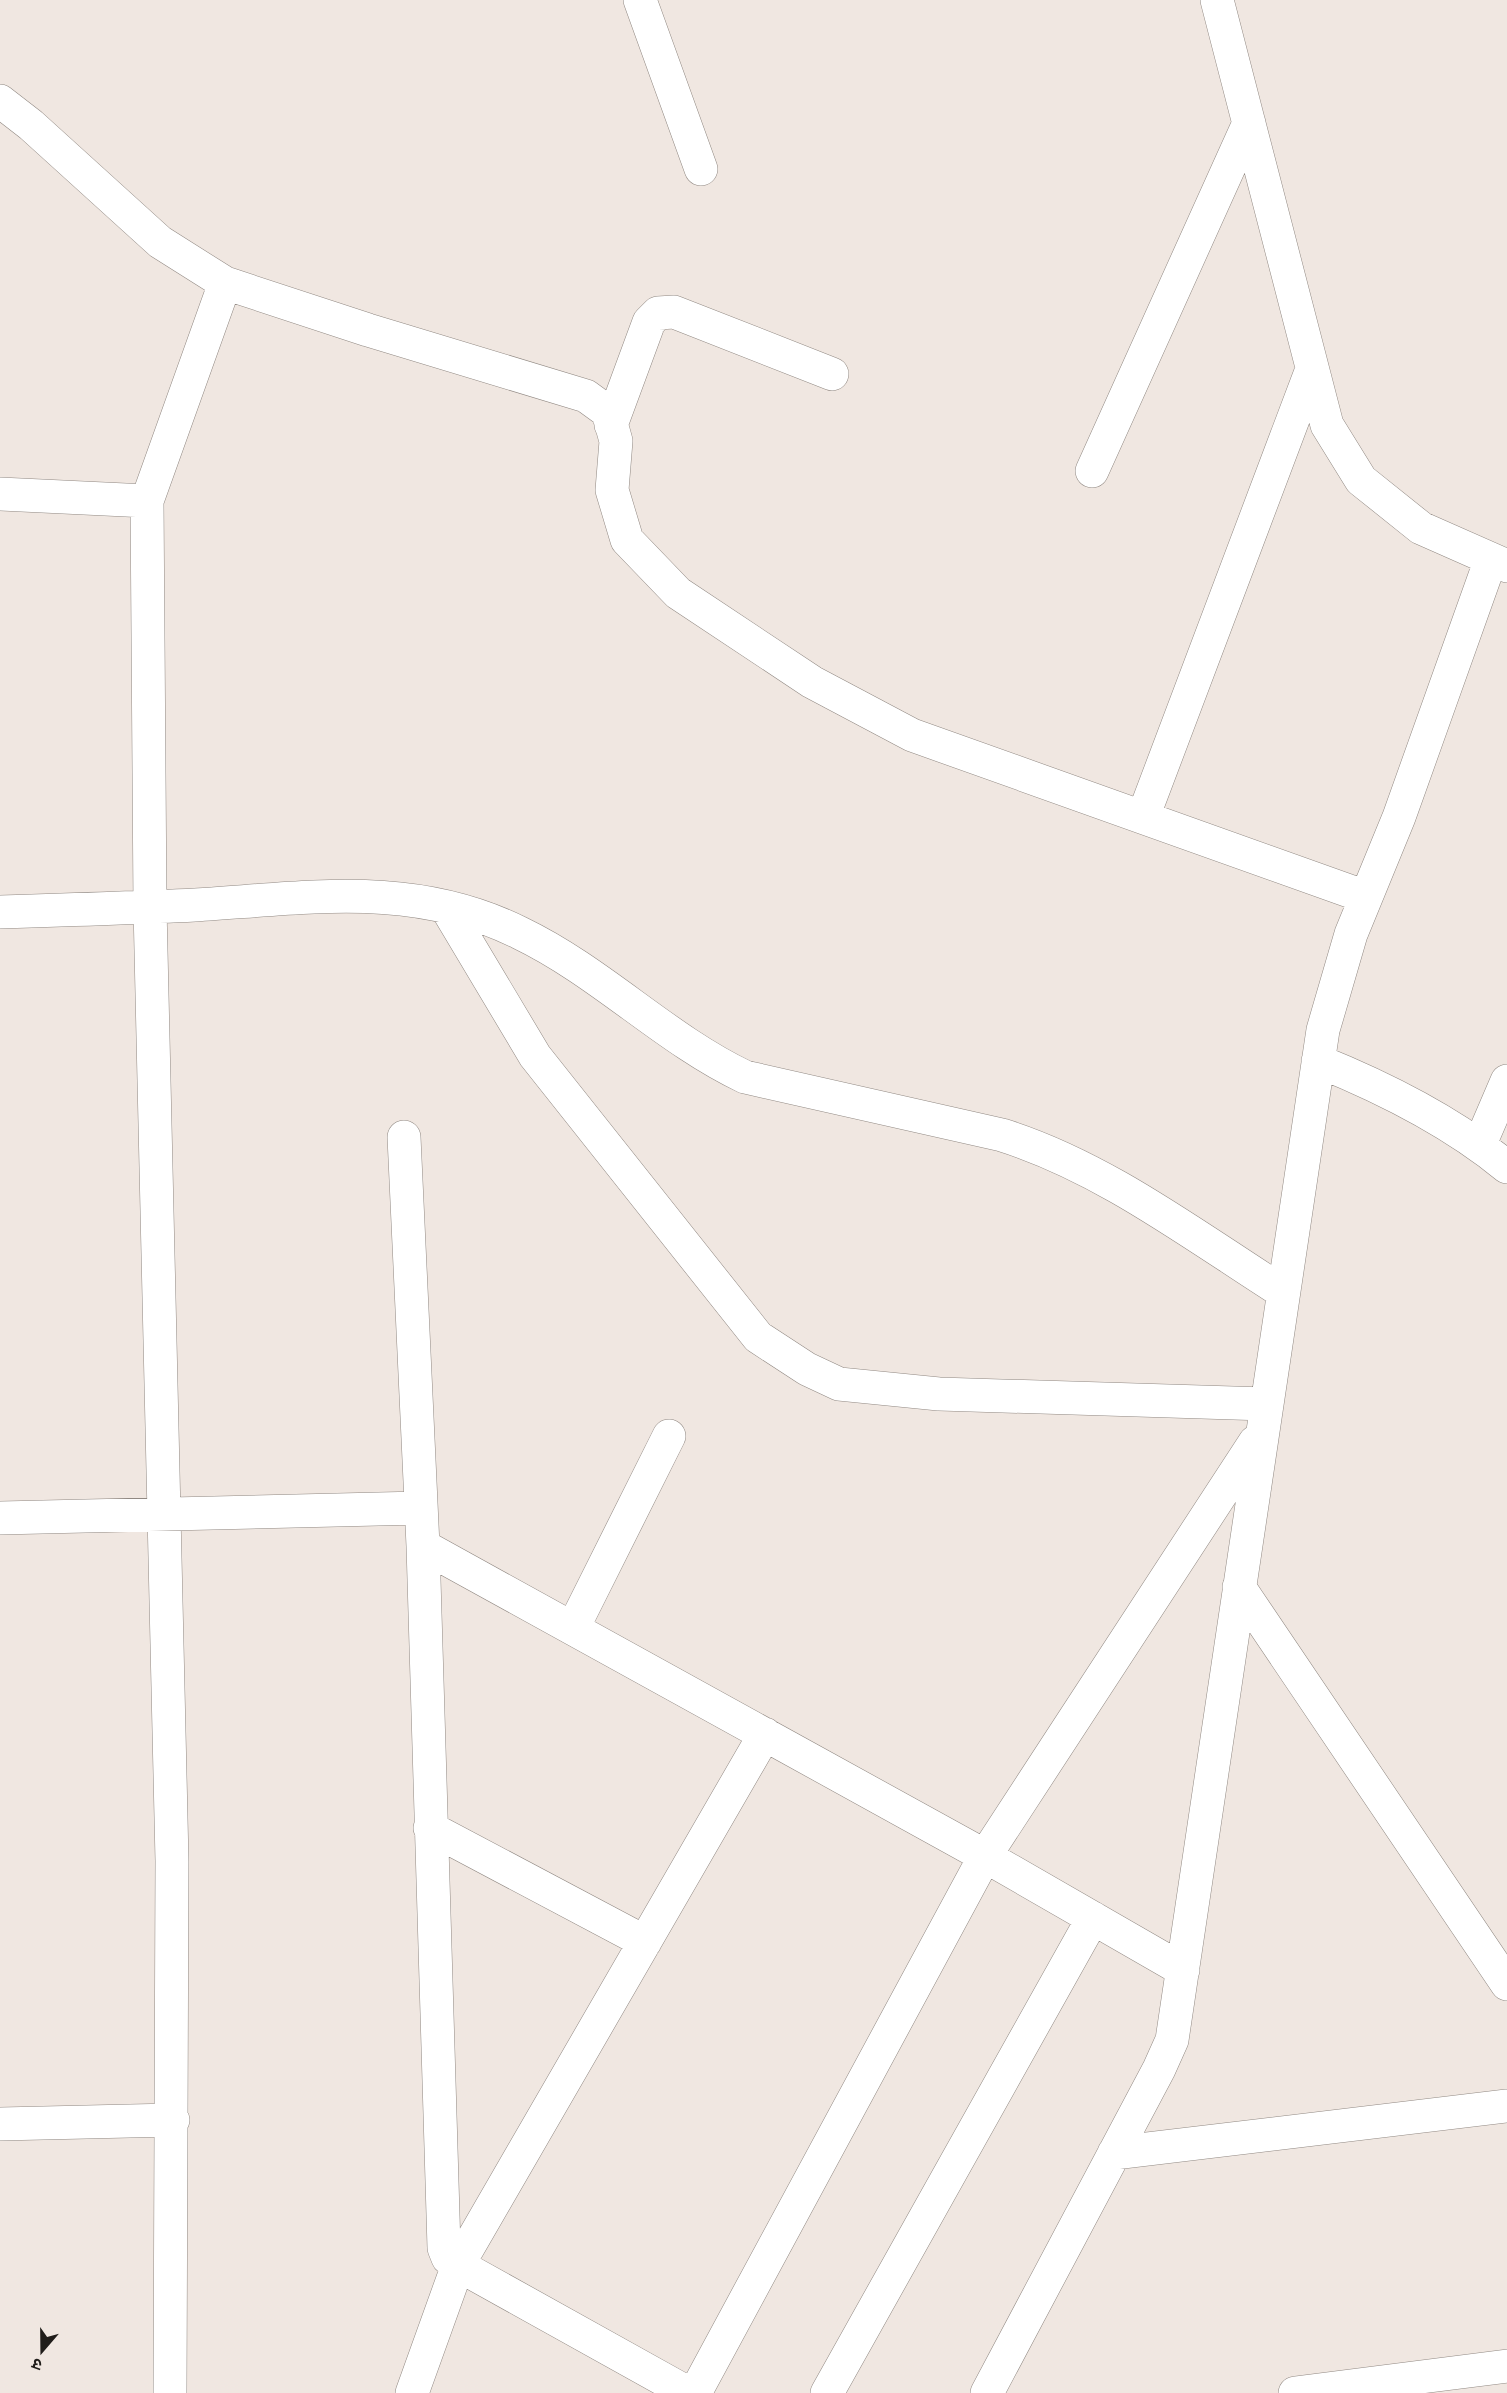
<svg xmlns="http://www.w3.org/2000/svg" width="1507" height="2393" font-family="Figtree,'Noto Sans Devanagari',sans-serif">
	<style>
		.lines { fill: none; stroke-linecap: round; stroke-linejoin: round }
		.minor-casing { stroke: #918983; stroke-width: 34 }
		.minor { stroke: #fff; stroke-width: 33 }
	</style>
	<rect width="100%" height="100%" fill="#f0e7e1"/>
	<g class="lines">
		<g class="minor-casing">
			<path id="minor" d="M640,0l61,169
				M1217,0l110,425 34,55 60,48 86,38
				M0,101l31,24 129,117 65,41 143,47 218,66 22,16 8,29 -4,49 15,50 51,53 134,89 100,53 454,162
				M611,425l38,-103 9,-9 16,-1 158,62
				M1092,471l157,-348
				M0,494l147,7
				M1143,817l169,-448
				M446,907l89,149 223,281 49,32 32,15 100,10 327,10
				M0,912c65,-2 130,-4 195,-7 114,-7 219,-25 325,28 81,39 145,106 225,144l257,58c102,32 191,100 281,157
				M1318,1061c67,27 133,60 189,106
				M404,1137l19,409 21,702 4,10 10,7 230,128
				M1480,1144l27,-63
				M0,1518l420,-10
				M423,1546l562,310 198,114
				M1239,1587l268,397
				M573,1628l96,-192
				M430,1828l215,114
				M0,2124l173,-4
				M1114,2153l393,-47
				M170,2393l2,-532 -22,-954 -3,-406 78,-218
				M412,2393l46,-128 307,-531
				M695,2393l290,-537 270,-414
				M827,2393l266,-475
				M987,2393l172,-324 13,-29 151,-1010 28,-96 48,-117 92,-258
				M1295,2393l212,-27"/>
		</g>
		<use href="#minor" class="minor"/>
	</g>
	<g transform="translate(42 2351) rotate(200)" stroke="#f0e7e1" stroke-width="4.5" paint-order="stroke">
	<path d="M0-4.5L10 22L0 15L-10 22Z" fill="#201d1a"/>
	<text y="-9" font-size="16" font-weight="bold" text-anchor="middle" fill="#201d1a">उ</text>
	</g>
</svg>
